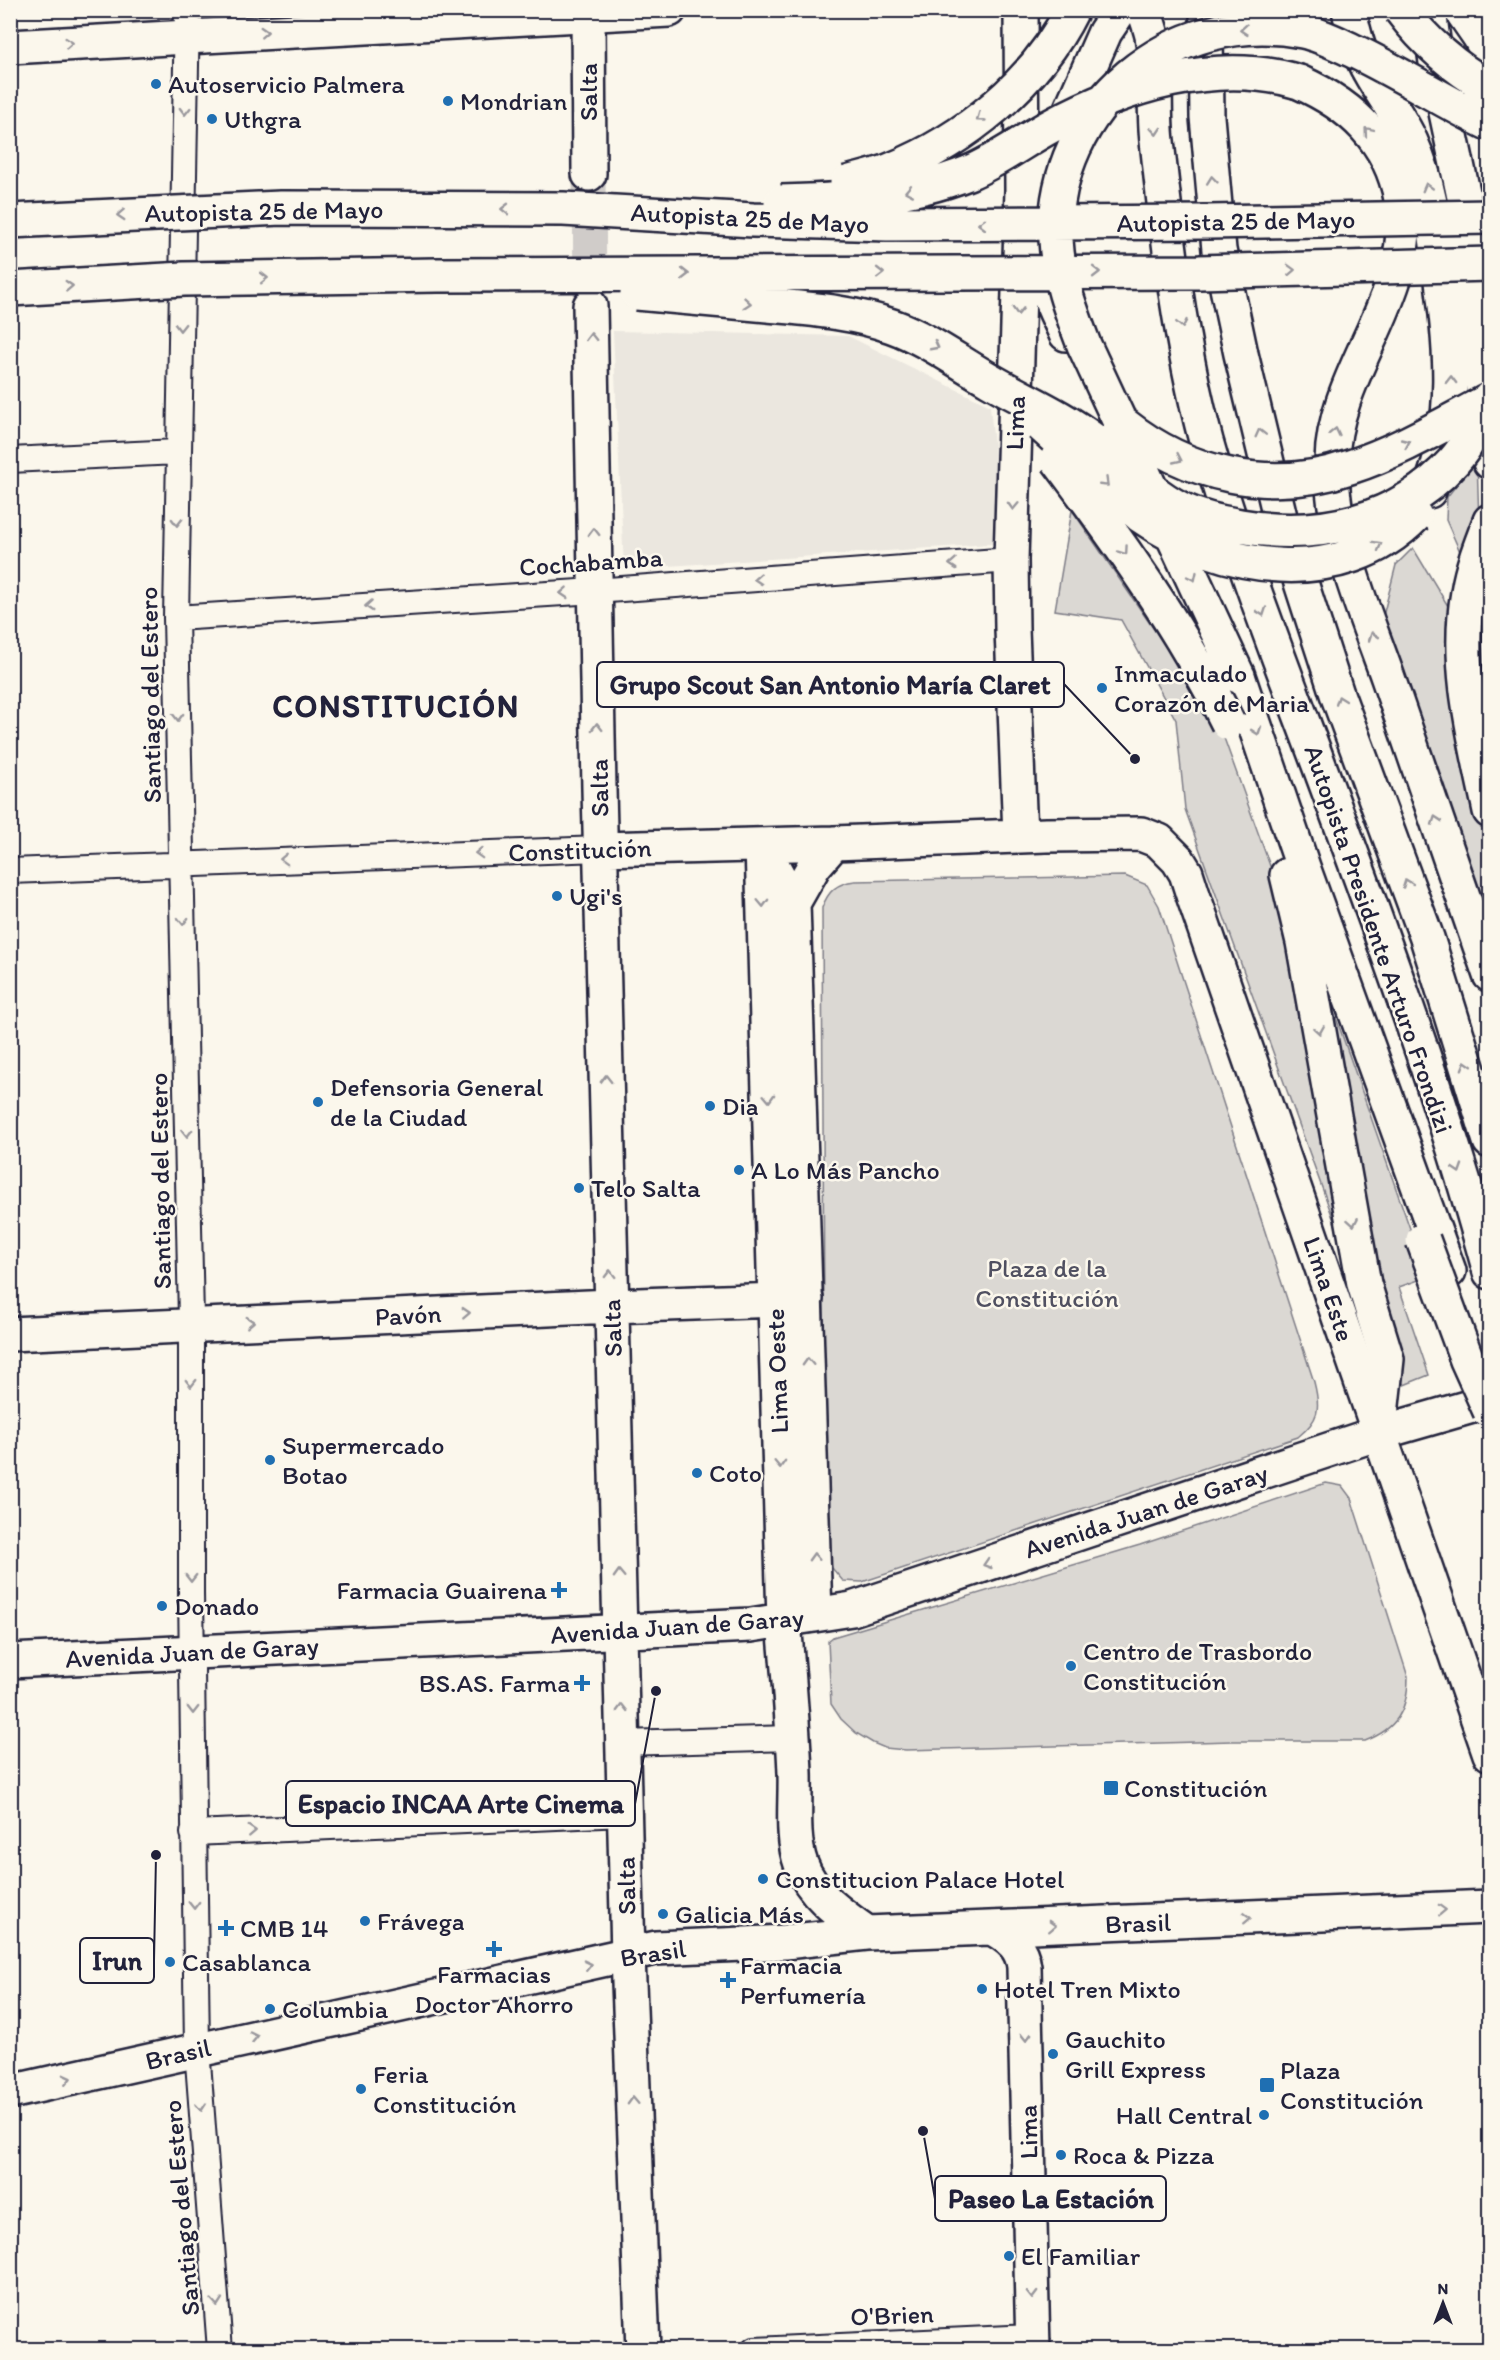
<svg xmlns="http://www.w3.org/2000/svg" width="1500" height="2360" font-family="Itim,sans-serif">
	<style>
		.built { fill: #ebe7df }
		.green { fill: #dbd8d3; stroke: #7e7d87; stroke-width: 1.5 }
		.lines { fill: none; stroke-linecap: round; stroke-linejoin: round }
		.secondary-tunnel { stroke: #d0ccc9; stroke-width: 33; stroke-dasharray: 33 16; stroke-linecap: butt }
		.street-casing { stroke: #22223b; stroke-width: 28 }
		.secondary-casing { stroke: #22223b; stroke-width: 38 }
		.primary-casing { stroke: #22223b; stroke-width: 38 }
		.highway-casing { stroke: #22223b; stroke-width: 38 }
		.street { stroke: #fbf7ec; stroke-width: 24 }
		.secondary { stroke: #fbf7ec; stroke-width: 33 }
		.primary { stroke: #fbf7ec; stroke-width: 33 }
		.highway { stroke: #fbf7ec; stroke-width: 33 }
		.highway-bridge-casing { stroke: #22223b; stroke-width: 38; stroke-linecap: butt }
		.highway-bridge { stroke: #fbf7ec; stroke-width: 33 }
		.oneway { stroke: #99979c }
		.poi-dot { fill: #1f6fb2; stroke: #fbf7ec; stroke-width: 2 }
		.labels { text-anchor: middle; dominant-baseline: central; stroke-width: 5; stroke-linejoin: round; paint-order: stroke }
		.poi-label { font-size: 26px; fill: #22223b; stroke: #fbf7ec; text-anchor: start }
		.street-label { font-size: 26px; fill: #22223b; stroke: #fbf7ec }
		.park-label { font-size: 26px; fill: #505061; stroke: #fbf7ec }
		.district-label { font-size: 32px; font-weight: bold; letter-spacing: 1.5px; fill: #22223b; stroke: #fbf7ec }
		.leader { fill: none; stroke: #22223b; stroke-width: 2 }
		.callout-dot { fill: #22223b; stroke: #fbf7ec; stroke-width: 2 }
		.callout { fill: #fbf7ec; stroke: #22223b; stroke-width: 2 }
		.callout-label { font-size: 27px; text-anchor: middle; font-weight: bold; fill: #22223b }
	</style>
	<rect width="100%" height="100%" fill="#fbf7ec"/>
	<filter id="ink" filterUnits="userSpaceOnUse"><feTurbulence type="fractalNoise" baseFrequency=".0167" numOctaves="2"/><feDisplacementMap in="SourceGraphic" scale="12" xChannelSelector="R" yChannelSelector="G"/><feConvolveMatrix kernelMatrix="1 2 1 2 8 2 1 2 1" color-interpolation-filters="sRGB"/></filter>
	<g filter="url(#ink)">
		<path class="built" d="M613,331l235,5 142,70 14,137 -380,26z"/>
		<path class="green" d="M1477,459l2,65 10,93 -43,-97 1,-23z
			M1072,510l147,214 73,203 62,349 -169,-467 -9,-89 -55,-100 -66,-10z
			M1413,548l67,111 9,20v58l-34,-50 34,165v66l-106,-302 13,-51z
			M1125,876l22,9 12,21 155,476c7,27 5,38 -16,55l-436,145 -19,-1 -11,-13 -7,-22 -3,-638c6,-17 15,-25 33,-27z
			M1334,1012l93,265 -28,10 30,88 -25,10 -10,-13 -69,-358z
			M1326,1483l16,3 9,12 57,179c0,34 -12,52 -43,64h-133l-326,9 -21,-2 -12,-5 -17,-10 -15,-14 -10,-15 -3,-63 5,-4 307,-92z"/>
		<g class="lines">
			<path class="secondary-tunnel" d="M589,174l1,127"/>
			<g class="street-casing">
				<path id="street" d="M187,10l-11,608 15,701v274l6,456 23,301
					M10,460l167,-8
					M176,618l419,-27 416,-31
					M10,871l590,-22
					M622,1743l171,-5
					M193,1833l431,-19
					M754,2350l279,-13"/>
			</g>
			<g class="secondary-casing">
				<path id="secondary" d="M1429,10l8,60 27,127 26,265
					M588,14l1,160
					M590,306l9,483 29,1167 15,394
					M1020,836l-8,-207 -1,-69 11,-370 -1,-180
					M762,845l22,776c4,50 9,101 11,152 1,29 -4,64 6,91 11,31 41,51 66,69
					M600,849l234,-6 212,-8 95,-1 18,7 19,19 8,13 7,22 297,859
					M765,852l28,51 22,712
					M793,903l21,-37 20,-23
					M10,1334l601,-28 195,-7
					M10,1661l741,-36 101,-16 527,-176 111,-32
					M994,1929c16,9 28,19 30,38l9,383
					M10,2092l646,-144 129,-6 82,-9 623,-26"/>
			</g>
			<g class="primary-casing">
				<path id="primary" d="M10,47l659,-37"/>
			</g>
			<g class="highway-casing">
				<path id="highway" d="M1144,10c3,9 6,17 8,26 6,34 1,71 5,105 11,101 23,202 49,300 31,110 73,217 113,324 62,167 124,335 171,507
					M1208,10l-2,19 1,88 12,133 22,104 40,167 56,173 90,244 63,203
					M1349,10c4,20 10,44 20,61 13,24 31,46 42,71 18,40 23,80 29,124 10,76 20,151 -11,225
					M1461,10l18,26 11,20
					M1299,82c52,23 91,58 102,117 17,94 -68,171 -69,262 -2,73 32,149 56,217 34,99 68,198 102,297
					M1066,334c-6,-14 -14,-28 -18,-42 -13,-43 -12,-91 1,-133l56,-127 15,-22
					M1490,521c-9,23 -18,46 -22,71 -13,74 7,147 22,219
					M1238,676l65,191 146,404
					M1287,875l16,67 61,342 23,75 -8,74"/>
			</g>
			<use href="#street" class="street"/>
			<use href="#secondary" class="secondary"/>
			<use href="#primary" class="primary"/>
			<use href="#highway" class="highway"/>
			<g class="highway-bridge-casing">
				<path id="highway-bridge" d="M1401,10c24,32 54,58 89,78
					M847,183c14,-4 30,-7 44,-13 74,-30 145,-87 181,-160
					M781,202c63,-2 127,-5 187,-29 29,-12 55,-32 83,-47 73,-40 165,-69 248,-44
					M10,221l271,-13 282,1 190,11 134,4 321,-2 282,-5
					M10,289l174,-10 254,-4 761,-3 291,-8
					M637,293c43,4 87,8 131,12 41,4 85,7 124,21 36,13 66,36 98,54 34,20 70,35 102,59 29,22 54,52 87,69 19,10 40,14 61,18 78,14 159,-4 214,-65 16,-18 26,-41 36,-63
					M1123,424c64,51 147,71 227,43 49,-16 94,-43 140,-67
					M1041,425l100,91c80,56 201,75 274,0
					M1057,459c63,84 124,169 171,264
					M1238,676l-154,-331c-13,-34 -26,-68 -28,-105 -5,-133 117,-235 247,-209 19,4 37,14 55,22 45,22 87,49 132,71
					M1423,1240l44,120 23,51"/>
			</g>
			<use href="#highway-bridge" class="highway-bridge"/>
		</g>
		<defs><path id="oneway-chevron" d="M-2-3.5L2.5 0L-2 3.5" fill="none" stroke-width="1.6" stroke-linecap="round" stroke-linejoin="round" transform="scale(1.5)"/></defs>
		<g class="oneway">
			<use href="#oneway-chevron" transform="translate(1244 30) rotate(175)"/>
			<use href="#oneway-chevron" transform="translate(264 32) rotate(-3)"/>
			<use href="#oneway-chevron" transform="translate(69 43) rotate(-4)"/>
			<use href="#oneway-chevron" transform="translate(185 111) rotate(91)"/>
			<use href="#oneway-chevron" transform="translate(980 118) rotate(144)"/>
			<use href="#oneway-chevron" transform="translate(1156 131) rotate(86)"/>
			<use href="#oneway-chevron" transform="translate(1368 131) rotate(-130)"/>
			<use href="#oneway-chevron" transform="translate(1212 180) rotate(-96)"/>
			<use href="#oneway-chevron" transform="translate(1427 187) rotate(-105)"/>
			<use href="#oneway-chevron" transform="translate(909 191) rotate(169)"/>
			<use href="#oneway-chevron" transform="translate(505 209) rotate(-180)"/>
			<use href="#oneway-chevron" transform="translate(121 215) rotate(177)"/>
			<use href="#oneway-chevron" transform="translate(982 224) rotate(180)"/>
			<use href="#oneway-chevron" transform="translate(1291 270) rotate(-2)"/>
			<use href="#oneway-chevron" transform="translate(1096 272)"/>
			<use href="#oneway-chevron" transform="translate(880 273)"/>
			<use href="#oneway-chevron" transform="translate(685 274)"/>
			<use href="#oneway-chevron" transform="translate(264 278) rotate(-1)"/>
			<use href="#oneway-chevron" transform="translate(69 286) rotate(-3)"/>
			<use href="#oneway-chevron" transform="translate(747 303) rotate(5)"/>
			<use href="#oneway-chevron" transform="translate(1018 311) rotate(92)"/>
			<use href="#oneway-chevron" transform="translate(1182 324) rotate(79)"/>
			<use href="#oneway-chevron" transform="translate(180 327) rotate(91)"/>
			<use href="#oneway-chevron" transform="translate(591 337) rotate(-91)"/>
			<use href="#oneway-chevron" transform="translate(935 346) rotate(28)"/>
			<use href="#oneway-chevron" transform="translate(1451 380) rotate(-89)"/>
			<use href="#oneway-chevron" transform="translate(1335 432) rotate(-77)"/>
			<use href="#oneway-chevron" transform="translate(1260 433) rotate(-104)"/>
			<use href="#oneway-chevron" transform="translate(1406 443) rotate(-24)"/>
			<use href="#oneway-chevron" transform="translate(1178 459) rotate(25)"/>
			<use href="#oneway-chevron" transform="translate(1105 483) rotate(44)"/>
			<use href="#oneway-chevron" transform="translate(1013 506) rotate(92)"/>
			<use href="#oneway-chevron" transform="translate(177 522) rotate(91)"/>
			<use href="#oneway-chevron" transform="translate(594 532) rotate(-91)"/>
			<use href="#oneway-chevron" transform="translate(1378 545) rotate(-29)"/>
			<use href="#oneway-chevron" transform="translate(1124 551) rotate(55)"/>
			<use href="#oneway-chevron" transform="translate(953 564) rotate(176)"/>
			<use href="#oneway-chevron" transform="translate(1193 577) rotate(65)"/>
			<use href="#oneway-chevron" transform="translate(758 579) rotate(176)"/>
			<use href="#oneway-chevron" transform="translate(564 593) rotate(176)"/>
			<use href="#oneway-chevron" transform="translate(369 606) rotate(176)"/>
			<use href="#oneway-chevron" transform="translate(1262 612) rotate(71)"/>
			<use href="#oneway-chevron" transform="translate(1373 636) rotate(-109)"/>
			<use href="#oneway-chevron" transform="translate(1340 700) rotate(-110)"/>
			<use href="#oneway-chevron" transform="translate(178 717) rotate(89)"/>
			<use href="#oneway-chevron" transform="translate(597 727) rotate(-91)"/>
			<use href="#oneway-chevron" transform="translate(1257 731) rotate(71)"/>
			<use href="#oneway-chevron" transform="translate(1436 820) rotate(-109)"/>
			<use href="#oneway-chevron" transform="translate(479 853) rotate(178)"/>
			<use href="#oneway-chevron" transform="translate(284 859) rotate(178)"/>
			<use href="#oneway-chevron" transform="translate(1407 883) rotate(-110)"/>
			<use href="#oneway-chevron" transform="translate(763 903) rotate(88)"/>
			<use href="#oneway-chevron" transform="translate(183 921) rotate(89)"/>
			<use href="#oneway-chevron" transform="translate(1319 1030) rotate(81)"/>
			<use href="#oneway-chevron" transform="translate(1466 1065) rotate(-107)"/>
			<use href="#oneway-chevron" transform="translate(606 1079) rotate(-91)"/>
			<use href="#oneway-chevron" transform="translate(769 1098) rotate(88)"/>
			<use href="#oneway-chevron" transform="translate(187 1133) rotate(89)"/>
			<use href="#oneway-chevron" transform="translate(1458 1169) rotate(72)"/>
			<use href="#oneway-chevron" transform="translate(1353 1222) rotate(80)"/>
			<use href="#oneway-chevron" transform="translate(610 1274) rotate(-91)"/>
			<use href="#oneway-chevron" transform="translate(466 1313) rotate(-3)"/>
			<use href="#oneway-chevron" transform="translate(250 1322) rotate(-3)"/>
			<use href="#oneway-chevron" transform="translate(808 1362) rotate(-92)"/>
			<use href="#oneway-chevron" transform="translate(191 1383) rotate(90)"/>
			<use href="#oneway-chevron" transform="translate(780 1464) rotate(88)"/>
			<use href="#oneway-chevron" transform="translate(814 1557) rotate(-92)"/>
			<use href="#oneway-chevron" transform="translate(987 1564) rotate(162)"/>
			<use href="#oneway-chevron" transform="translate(619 1574) rotate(-92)"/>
			<use href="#oneway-chevron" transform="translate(191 1578) rotate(90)"/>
			<use href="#oneway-chevron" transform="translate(622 1708) rotate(-91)"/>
			<use href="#oneway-chevron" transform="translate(193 1710) rotate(90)"/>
			<use href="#oneway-chevron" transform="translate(252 1831) rotate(-3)"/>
			<use href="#oneway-chevron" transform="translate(194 1905) rotate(89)"/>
			<use href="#oneway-chevron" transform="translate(1442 1910) rotate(-2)"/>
			<use href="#oneway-chevron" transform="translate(1247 1918) rotate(-2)"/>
			<use href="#oneway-chevron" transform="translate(1052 1926) rotate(-2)"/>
			<use href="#oneway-chevron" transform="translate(588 1965) rotate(-13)"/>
			<use href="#oneway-chevron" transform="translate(254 2037) rotate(-12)"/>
			<use href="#oneway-chevron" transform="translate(1026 2037) rotate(89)"/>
			<use href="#oneway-chevron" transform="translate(67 2079) rotate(-13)"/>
			<use href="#oneway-chevron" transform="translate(633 2101) rotate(-92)"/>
			<use href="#oneway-chevron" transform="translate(201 2107) rotate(85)"/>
			<use href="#oneway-chevron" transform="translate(1032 2295) rotate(89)"/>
			<use href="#oneway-chevron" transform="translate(217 2302) rotate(85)"/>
		</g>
	</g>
	<g class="poi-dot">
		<circle cx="156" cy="84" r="6"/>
		<circle cx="448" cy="101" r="6"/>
		<circle cx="212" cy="119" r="6"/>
		<circle cx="1102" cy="688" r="6"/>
		<circle cx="557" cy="896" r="6"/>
		<circle cx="318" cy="1102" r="6"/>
		<circle cx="710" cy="1106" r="6"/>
		<circle cx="739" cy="1170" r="6"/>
		<circle cx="579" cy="1188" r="6"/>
		<circle cx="270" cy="1460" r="6"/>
		<circle cx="697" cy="1473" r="6"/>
		<path d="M556 1581h6v6h6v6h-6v6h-6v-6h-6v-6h6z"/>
		<circle cx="162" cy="1606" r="6"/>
		<circle cx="1071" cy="1666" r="6"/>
		<path d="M579 1674h6v6h6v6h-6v6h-6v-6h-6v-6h6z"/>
		<rect x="1103" y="1780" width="16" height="16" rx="3"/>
		<circle cx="763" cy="1879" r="6"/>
		<circle cx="663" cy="1914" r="6"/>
		<circle cx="365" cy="1921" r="6"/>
		<path d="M223 1919h6v6h6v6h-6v6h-6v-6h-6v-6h6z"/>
		<path d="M491 1940h6v6h6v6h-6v6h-6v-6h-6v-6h6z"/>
		<circle cx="170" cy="1962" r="6"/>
		<path d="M725 1971h6v6h6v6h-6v6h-6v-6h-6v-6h6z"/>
		<circle cx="982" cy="1989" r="6"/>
		<circle cx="270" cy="2009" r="6"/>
		<circle cx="1053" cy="2054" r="6"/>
		<rect x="1259" y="2077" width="16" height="16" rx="3"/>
		<circle cx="361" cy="2089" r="6"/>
		<circle cx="1264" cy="2115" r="6"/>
		<circle cx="1061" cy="2155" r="6"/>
		<circle cx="1009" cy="2256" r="6"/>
	</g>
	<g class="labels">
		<g class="poi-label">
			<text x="168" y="84">Autoservicio Palmera</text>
			<text x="460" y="101">Mondrian</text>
			<text x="224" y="119">Uthgra</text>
			<text x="1114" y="673">Inmaculado<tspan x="1114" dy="30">Corazón de Maria</tspan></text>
			<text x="569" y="896">Ugi's</text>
			<text x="330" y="1087">Defensoria General<tspan x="330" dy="30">de la Ciudad</tspan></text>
			<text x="722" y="1106">Dia</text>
			<text x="751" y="1170">A Lo Más Pancho</text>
			<text x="591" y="1188">Telo Salta</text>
			<text x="282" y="1445">Supermercado<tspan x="282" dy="30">Botao</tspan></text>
			<text x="709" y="1473">Coto</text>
			<text x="547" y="1590" text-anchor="end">Farmacia Guairena</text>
			<text x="174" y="1606">Donado</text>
			<text x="1083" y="1651">Centro de Trasbordo<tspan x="1083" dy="30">Constitución</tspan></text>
			<text x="570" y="1683" text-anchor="end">BS.AS. Farma</text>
			<text x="1124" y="1788">Constitución</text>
			<text x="775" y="1879">Constitucion Palace Hotel</text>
			<text x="675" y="1914">Galicia Más</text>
			<text x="377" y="1921">Frávega</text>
			<text x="240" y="1928">CMB 14</text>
			<text x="182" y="1962">Casablanca</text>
			<text x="740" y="1965">Farmacia<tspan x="740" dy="30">Perfumería</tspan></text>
			<text x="494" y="1974" text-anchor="middle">Farmacias<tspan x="494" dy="30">Doctor Ahorro</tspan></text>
			<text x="994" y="1989">Hotel Tren Mixto</text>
			<text x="282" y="2009">Columbia</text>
			<text x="1065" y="2039">Gauchito<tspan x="1065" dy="30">Grill Express</tspan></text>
			<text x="1280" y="2070">Plaza<tspan x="1280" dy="30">Constitución</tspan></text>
			<text x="373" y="2074">Feria<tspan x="373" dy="30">Constitución</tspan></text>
			<text x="1252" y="2115" text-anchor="end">Hall Central</text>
			<text x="1073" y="2155">Roca &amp; Pizza</text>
			<text x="1021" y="2256">El Familiar</text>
		</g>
		<g class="street-label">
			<text transform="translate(588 92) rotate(-90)">Salta</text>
			<text transform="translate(264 211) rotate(-1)">Autopista 25 de Mayo</text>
			<text transform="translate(750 218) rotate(3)">Autopista 25 de Mayo</text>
			<text transform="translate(1236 221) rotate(-1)">Autopista 25 de Mayo</text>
			<text transform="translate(1015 423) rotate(-88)">Lima</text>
			<text transform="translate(591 562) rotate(-4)">Cochabamba</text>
			<text transform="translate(150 695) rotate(-91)">Santiago del Estero</text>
			<text transform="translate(599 788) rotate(-91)">Salta</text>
			<text transform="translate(580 850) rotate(-2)">Constitución</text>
			<text transform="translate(1379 939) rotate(71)">Autopista Presidente Arturo Frondizi</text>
			<text transform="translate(160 1181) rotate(-91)">Santiago del Estero</text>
			<text transform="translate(1329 1289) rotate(71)">Lima Este</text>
			<text transform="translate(408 1315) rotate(-3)">Pavón</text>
			<text transform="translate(612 1328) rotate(-92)">Salta</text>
			<text transform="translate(777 1371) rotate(-92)">Lima Oeste</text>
			<text transform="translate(1146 1511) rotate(-18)">Avenida Juan de Garay</text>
			<text transform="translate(677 1626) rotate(-4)">Avenida Juan de Garay</text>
			<text transform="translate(192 1652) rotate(-3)">Avenida Juan de Garay</text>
			<text transform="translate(626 1886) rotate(-91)">Salta</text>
			<text transform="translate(1138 1923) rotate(-2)">Brasil</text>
			<text transform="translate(653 1953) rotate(-9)">Brasil</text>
			<text transform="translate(178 2054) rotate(-13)">Brasil</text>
			<text transform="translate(1028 2132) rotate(-91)">Lima</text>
			<text transform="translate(181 2208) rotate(-95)">Santiago del Estero</text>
			<text transform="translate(892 2315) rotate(-2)">O'Brien</text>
		</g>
		<g class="park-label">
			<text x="1047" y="1268">Plaza de la<tspan x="1047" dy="30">Constitución</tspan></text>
		</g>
		<g class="district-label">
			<text x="396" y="706">CONSTITUCIÓN</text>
		</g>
	</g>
	<path class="leader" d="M1135 759L1064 684M656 1691L635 1804M156 1855L154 1961M923 2131L935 2199"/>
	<g class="callout-dot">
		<circle cx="1135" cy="759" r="6"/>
		<circle cx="656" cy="1691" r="6"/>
		<circle cx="156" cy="1855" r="6"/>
		<circle cx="923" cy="2131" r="6"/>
	</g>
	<g class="callout">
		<rect x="597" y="662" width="467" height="45" rx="6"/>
		<rect x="286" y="1781" width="349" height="45" rx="6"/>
		<rect x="80" y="1938" width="74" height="45" rx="6"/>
		<rect x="935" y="2176" width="231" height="45" rx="6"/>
	</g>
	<g class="callout-label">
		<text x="830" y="694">Grupo Scout San Antonio María Claret</text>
		<text x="461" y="1813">Espacio INCAA Arte Cinema</text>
		<text x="117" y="1970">Irun</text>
		<text x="1051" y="2208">Paseo La Estación</text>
	</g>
	<rect width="1500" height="2360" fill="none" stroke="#fbf7ec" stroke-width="36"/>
	<rect x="18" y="18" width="1464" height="2324" fill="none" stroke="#22223b" stroke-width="2" filter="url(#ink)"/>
	<g transform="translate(1443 2303)" stroke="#fbf7ec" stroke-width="4.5" paint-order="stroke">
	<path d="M0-4.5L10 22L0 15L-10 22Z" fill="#22223b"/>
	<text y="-9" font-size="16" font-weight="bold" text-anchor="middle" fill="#22223b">N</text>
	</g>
</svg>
